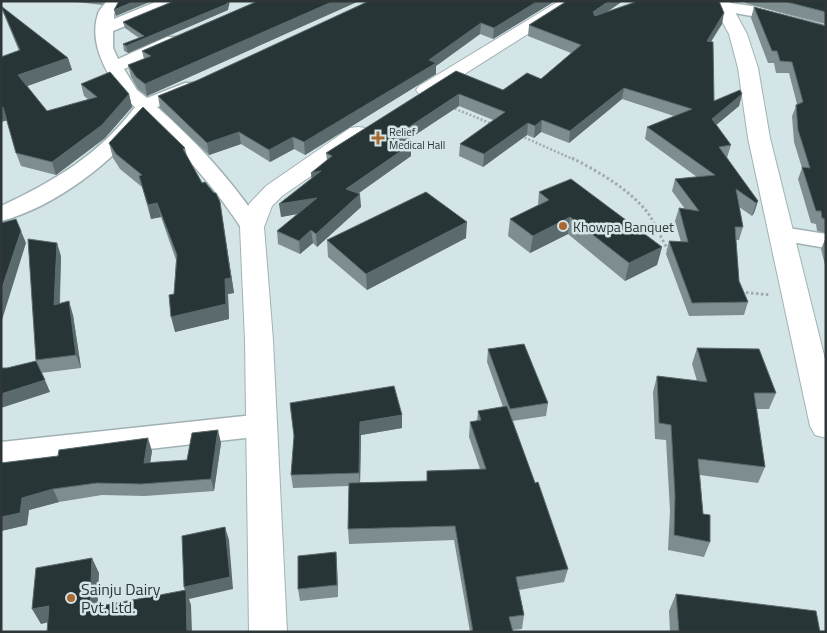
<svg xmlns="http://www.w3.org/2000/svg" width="827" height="633" font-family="'Titillium Web',sans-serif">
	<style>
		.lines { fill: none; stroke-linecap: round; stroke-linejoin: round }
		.street-casing { stroke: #a1b2b5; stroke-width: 3 }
		.secondary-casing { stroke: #a1b2b5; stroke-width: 2 }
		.path-far1 { stroke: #9facaf; stroke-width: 2.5; stroke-dasharray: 2 2; stroke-linecap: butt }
		.path { stroke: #9facaf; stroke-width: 3; stroke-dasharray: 2.5 2.5; stroke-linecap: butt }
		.street { fill: #fff; fill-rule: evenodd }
		.secondary { fill: #fff; fill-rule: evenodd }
		.wall { fill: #7e8d90 }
		.shaded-wall { fill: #5b6a6c }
		.building { fill: #273537; stroke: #5b6a6c }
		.poi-dot { fill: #a96932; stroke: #d4e5e8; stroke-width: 2 }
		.labels { text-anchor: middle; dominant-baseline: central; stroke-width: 5; stroke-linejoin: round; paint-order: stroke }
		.far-poi-label { font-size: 11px; fill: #2f3637; stroke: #d4e5e8; text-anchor: start }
		.poi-label { font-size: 14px; fill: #2f3637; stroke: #d4e5e8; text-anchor: start }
		.near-poi-label { font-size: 16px; fill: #2f3637; stroke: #d4e5e8; text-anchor: start }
	</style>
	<rect width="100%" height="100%" fill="#d4e5e8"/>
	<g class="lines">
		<g class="street-casing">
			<path id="street" d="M107,1h16l-9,13v5l44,-18h23l-2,3 -66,27v17l5,11 49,-22h12l2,4 -2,4 -55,24 13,21 10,8 38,-15h12l3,4 -3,4 -40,16c41,36 76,75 106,120l-3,5 -8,2 -8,-2c-28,-43 -60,-80 -98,-114 -30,43 -93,90 -145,103v-15c52,-24 99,-52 134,-99 -23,-21 -48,-61 -37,-93 1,-4 6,-9 9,-13z
				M724,2l34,5 68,19v10l-69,-19 -39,-7 -2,-3 2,-3z
				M782,227l44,7v14l-52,-9 -3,-5 3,-5z
				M262,414l10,3 4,8 -4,8 -10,3 -261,30v-24z"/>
		</g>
		<g class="secondary-casing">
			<path id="secondary" d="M559,1h21l-147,93 -7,2 -7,-2 -3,-4 3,-4z
				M711,1h18l18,33 11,34 12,70 56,225v75l-11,-3 -5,-9 -62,-288 -10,-70 -9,-34z
				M358,127l8,1 3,5 -3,5 -84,58 -10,10 -8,21 9,113 14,292h-38l-4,-292 -5,-113 9,-23 17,-18 84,-58z"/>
		</g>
		<path class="path-far1" d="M451,107l41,17
			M521,136l54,24"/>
		<path class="path" d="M572,158c27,14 57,31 76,55 8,12 13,26 21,38
			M741,292l29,3"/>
		<use href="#street" class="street"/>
		<use href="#secondary" class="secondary"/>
	</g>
	<path class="wall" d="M68,1h37l-3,4z
		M258,1h101l-212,95 -9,-7 -7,-12 -3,-12 16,-6 -2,-8z
		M370,1h185l-62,38 -13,-5 -44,32v8l-131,81 -11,-6 -24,13 -29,-18 -32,11 -49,-47 -2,-12 40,-16z
		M744,1h82v23l-81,-21z
		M1,7l67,51 4,12 -45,16 20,25 42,-11 -5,-4 -3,-12 48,10 3,13 -27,31 -49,37 -35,-9 -5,-13 -9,-33 -6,2 18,-71z
		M754,7l72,19v207l-9,-2 -1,-7 -5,-1 -13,-44 4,-11 -8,-26 -2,-26 5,-12 -8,-31h-13l-2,-10h-6l-17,-45z
		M228,10l-100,43 -4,-2 -1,-7 16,-6 -14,-10 -2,-6z
		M608,12l114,12 -11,18 3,59 28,-7 -3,12 -23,19 15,20 -4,13 31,43 -4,12 -2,3 -13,-9 4,20 -4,13h-3l3,41 9,21 -4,13 -55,1 -23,-62 3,-13 12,1 -6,-21 4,-13 6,1 -13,-18 3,-12 22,-2 -52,-38 2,-12 27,-11 -52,-17 -53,44 -28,-11 -7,6 -7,-3 -44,32 -24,-11 1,-12 33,-24 -34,-14 -54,35 6,15 -53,38 3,13 -44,40 -4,-4 -13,11 -22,-10 -1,-13 21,-17 -17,3 46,-57 -1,-7 130,-82 47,19 38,-11 30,-26 -43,-17 1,-11z
		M109,143l76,5 2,8 35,61 12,76 -6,1 1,25 -54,13 -1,-38 2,-34 -15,-43 -10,2 -9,-32 -22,-18 -7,-11z
		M539,192l123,55 -5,18 -32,16 -57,-47 -38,19 -22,-17 2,-17 28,-14z
		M826,237v32l-5,-20z
		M466,238l-99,52 -39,-33 -1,-17z
		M61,256l-1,48 13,11 8,53 -40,5 9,19 -43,-24 29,-7v-1z
		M697,348l79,45 -7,16h-12l8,58 -7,16 -58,-8 3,39 7,28 -6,15 -36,-7 2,-39 -4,-71 -11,-1 -2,-47 4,-16 40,5 -5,-17z
		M488,349l60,54 -2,13 -34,5 56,148 -4,13 -45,8 5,25 -2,14 -10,1 1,2h-43l-16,-92 -105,4 -1,-15 1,-43 -56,2 -2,-13 3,-39 108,-21v13l-41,7 -1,48 67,-2v-10l53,-2 -11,-32 1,-15 7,-1 1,-10 25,-4 -16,-45z
		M221,443l-7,48 -69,5 -43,-1 -43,7 -30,8 -2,15 -26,6 57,-75 94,-5 -2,12 37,-3z
		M336,552l1,13 1,32 -38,4 -2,-12z
		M676,594l144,38h-150l-1,-21z"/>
	<path class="shaded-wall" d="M135,1h17l-36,15 -2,-6z
		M227,1h3l-2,9 -100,43 -2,-7z
		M334,1h25l-212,95 -2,-12z
		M538,1h17l-62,38 1,-11z
		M609,1h14l-32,22 2,-11z
		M724,13l-2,11 -18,28 3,-11z
		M481,23l-1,11 -44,32v8l-131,81 -1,-13 125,-82z
		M68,58l4,12 -50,18 -4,-13z
		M624,88l-2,11 -53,44 1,-12z
		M129,94l3,13 -27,31 -49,37 -4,-13z
		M459,94v12l-65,43v-12z
		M742,94l-3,12 -30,25 3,-12z
		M3,107l5,13 -7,2v-14z
		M542,120l-1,12 -7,6 1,-12z
		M528,123l-1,12 -44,32 1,-13z
		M239,132l2,12 -32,11 -2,-12z
		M293,137l1,12 -24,13 -1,-12z
		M411,144v12l-64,45 -1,-12z
		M321,171l-9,14 -1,-12z
		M360,194l1,13 -44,40 -1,-13z
		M317,198l1,12 -37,7 -2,-13z
		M758,201l-4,12 -2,3 4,-13z
		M220,202l14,91 -6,1 1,25 -54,13 -4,-15 54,-38z
		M157,203l4,14 -10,2 -3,-14z
		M570,217l-2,17 -38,19 3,-17z
		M467,222l-1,16 -99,52 -1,-16z
		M311,230l2,13 -13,11 -1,-13z
		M21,231l5,12 -24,77h-1v-29z
		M57,243l4,13 -2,62 -5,-13z
		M662,247l-5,18 -32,16 4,-18z
		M69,301l4,14 8,53 -5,-13z
		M45,380l5,12 -49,16v-14z
		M402,415v13l-41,7 -1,51 -1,-13 1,-51z
		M218,430l3,13 -7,48 -3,-12z
		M148,438l4,13 -4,25 -4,-13z
		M53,489l6,13 -30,8 -2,15 -26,6v-14l21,-19z
		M225,527l4,13 4,49 -44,10 2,6 1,27h-5l-1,-38 -2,-7z
		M336,552l1,13 1,32 -1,-12z
		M92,558l7,15 -2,49 -7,-14z
		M49,606l9,14 -17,4 -9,-15z"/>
	<path class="building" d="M119,1h16l-21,9z
		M174,1h53v3l-101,42 -3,-2 21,-8 -21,-14z
		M258,1h76l-189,83 -9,-7 -8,-12 23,-9 -9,-5z
		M369,1h169l-44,27 -13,-5 -52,37 7,3 -132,79 -11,-5 -24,13 -30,-18 -32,11 -49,-47 40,-16z
		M567,1h42l-16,11 2,4 43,-15h81l5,12 -17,28 6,1 1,59 26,-11 2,4 -30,25 19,26 -12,2 39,54 -2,2 -20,-14 7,38h-8l4,54 9,21 -56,1 -23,-62 19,1 -9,-34 20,3 -24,-32 40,-4 -68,-48 45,-18 -68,-21 -54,43 -28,-11 -7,6 -7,-3 -44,31 -24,-10 45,-32 -46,-18 -65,43 17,7 -65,45 14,5 -44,40 -5,-4 -12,11 -22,-10 40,-33 -38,6 42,-33 -10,2 21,-17 -6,-3 130,-82 47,19 24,-17 14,6 40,-34 -52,-20z
		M783,1h43v11z
		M1,6l67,52 -50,17 29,36 50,-14 -16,-13 29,-12 19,22 -27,31 -50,37 -36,-9 -13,-46 -2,1v-51l19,-7z
		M754,7l72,19v193l-4,-1 -1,-7h-5l-14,-44 8,1 -12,-38 -2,-25 7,-3 -11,-40 -12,-1 -3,-10h-5z
		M143,107l42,41 -2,1 19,34 3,-1 9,11h2l4,9 11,76 -6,1 1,25 -55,13 -2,-22 5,-1 3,-39 -20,-52 -9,2 -9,-29 3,-1 -26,-21 -7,-11z
		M571,179l91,68 -33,16 -59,-46 -37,19 -23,-17 39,-19 -10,-8z
		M426,192l41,30 -101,52 -39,-34z
		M16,219l5,12 -20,60v-68z
		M28,239l29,4 -3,62 15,-4 7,54 -40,5z
		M524,344l24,59 -38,6 -22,-60z
		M697,348l62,1 17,44h-22l11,74 -67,-8 5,55 7,1v27l-36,-7 1,-39 -4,-71 -12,-2 -2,-47 50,6z
		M36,361l9,19 -44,14v-26h6z
		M394,386l8,29 -42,7 -1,51 -68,2 3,-39 -4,-33z
		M507,406l28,77 3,-1 30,87 -52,8 8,38 -15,2 4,15h-40l-18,-106 -107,3 1,-46 78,-2v-10l59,-2 -16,-47 11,-2 -3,-9z
		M218,430l-7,49 -70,5 -44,-1 -44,6 -31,9 -2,15 -19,4v-54l57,-7 1,-6 89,-12 -4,25 43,-3 5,-27z
		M225,527l5,50 -46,10 -2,-51z
		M336,552l1,33 -39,4v-33z
		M92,558l-2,50 96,-18 1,42h-140l2,-26 -17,3 4,-41z
		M676,594l140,17 4,21h-141z"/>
	<g class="poi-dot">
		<path d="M375.5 130.5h5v5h5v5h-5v5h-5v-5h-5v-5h5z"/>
		<circle cx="563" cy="226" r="5"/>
		<circle cx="71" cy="598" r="5"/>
	</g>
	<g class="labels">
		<g class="far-poi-label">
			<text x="389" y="132">Relief<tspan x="389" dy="13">Medical Hall</tspan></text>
		</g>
		<g class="poi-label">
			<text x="573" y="226">Khowpa Banquet</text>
		</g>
		<g class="near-poi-label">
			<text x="81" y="589">Sainju Dairy<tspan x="81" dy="18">Pvt. Ltd.</tspan></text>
		</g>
	</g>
	<rect width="827" height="633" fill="none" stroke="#2f3637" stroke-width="5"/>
</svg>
